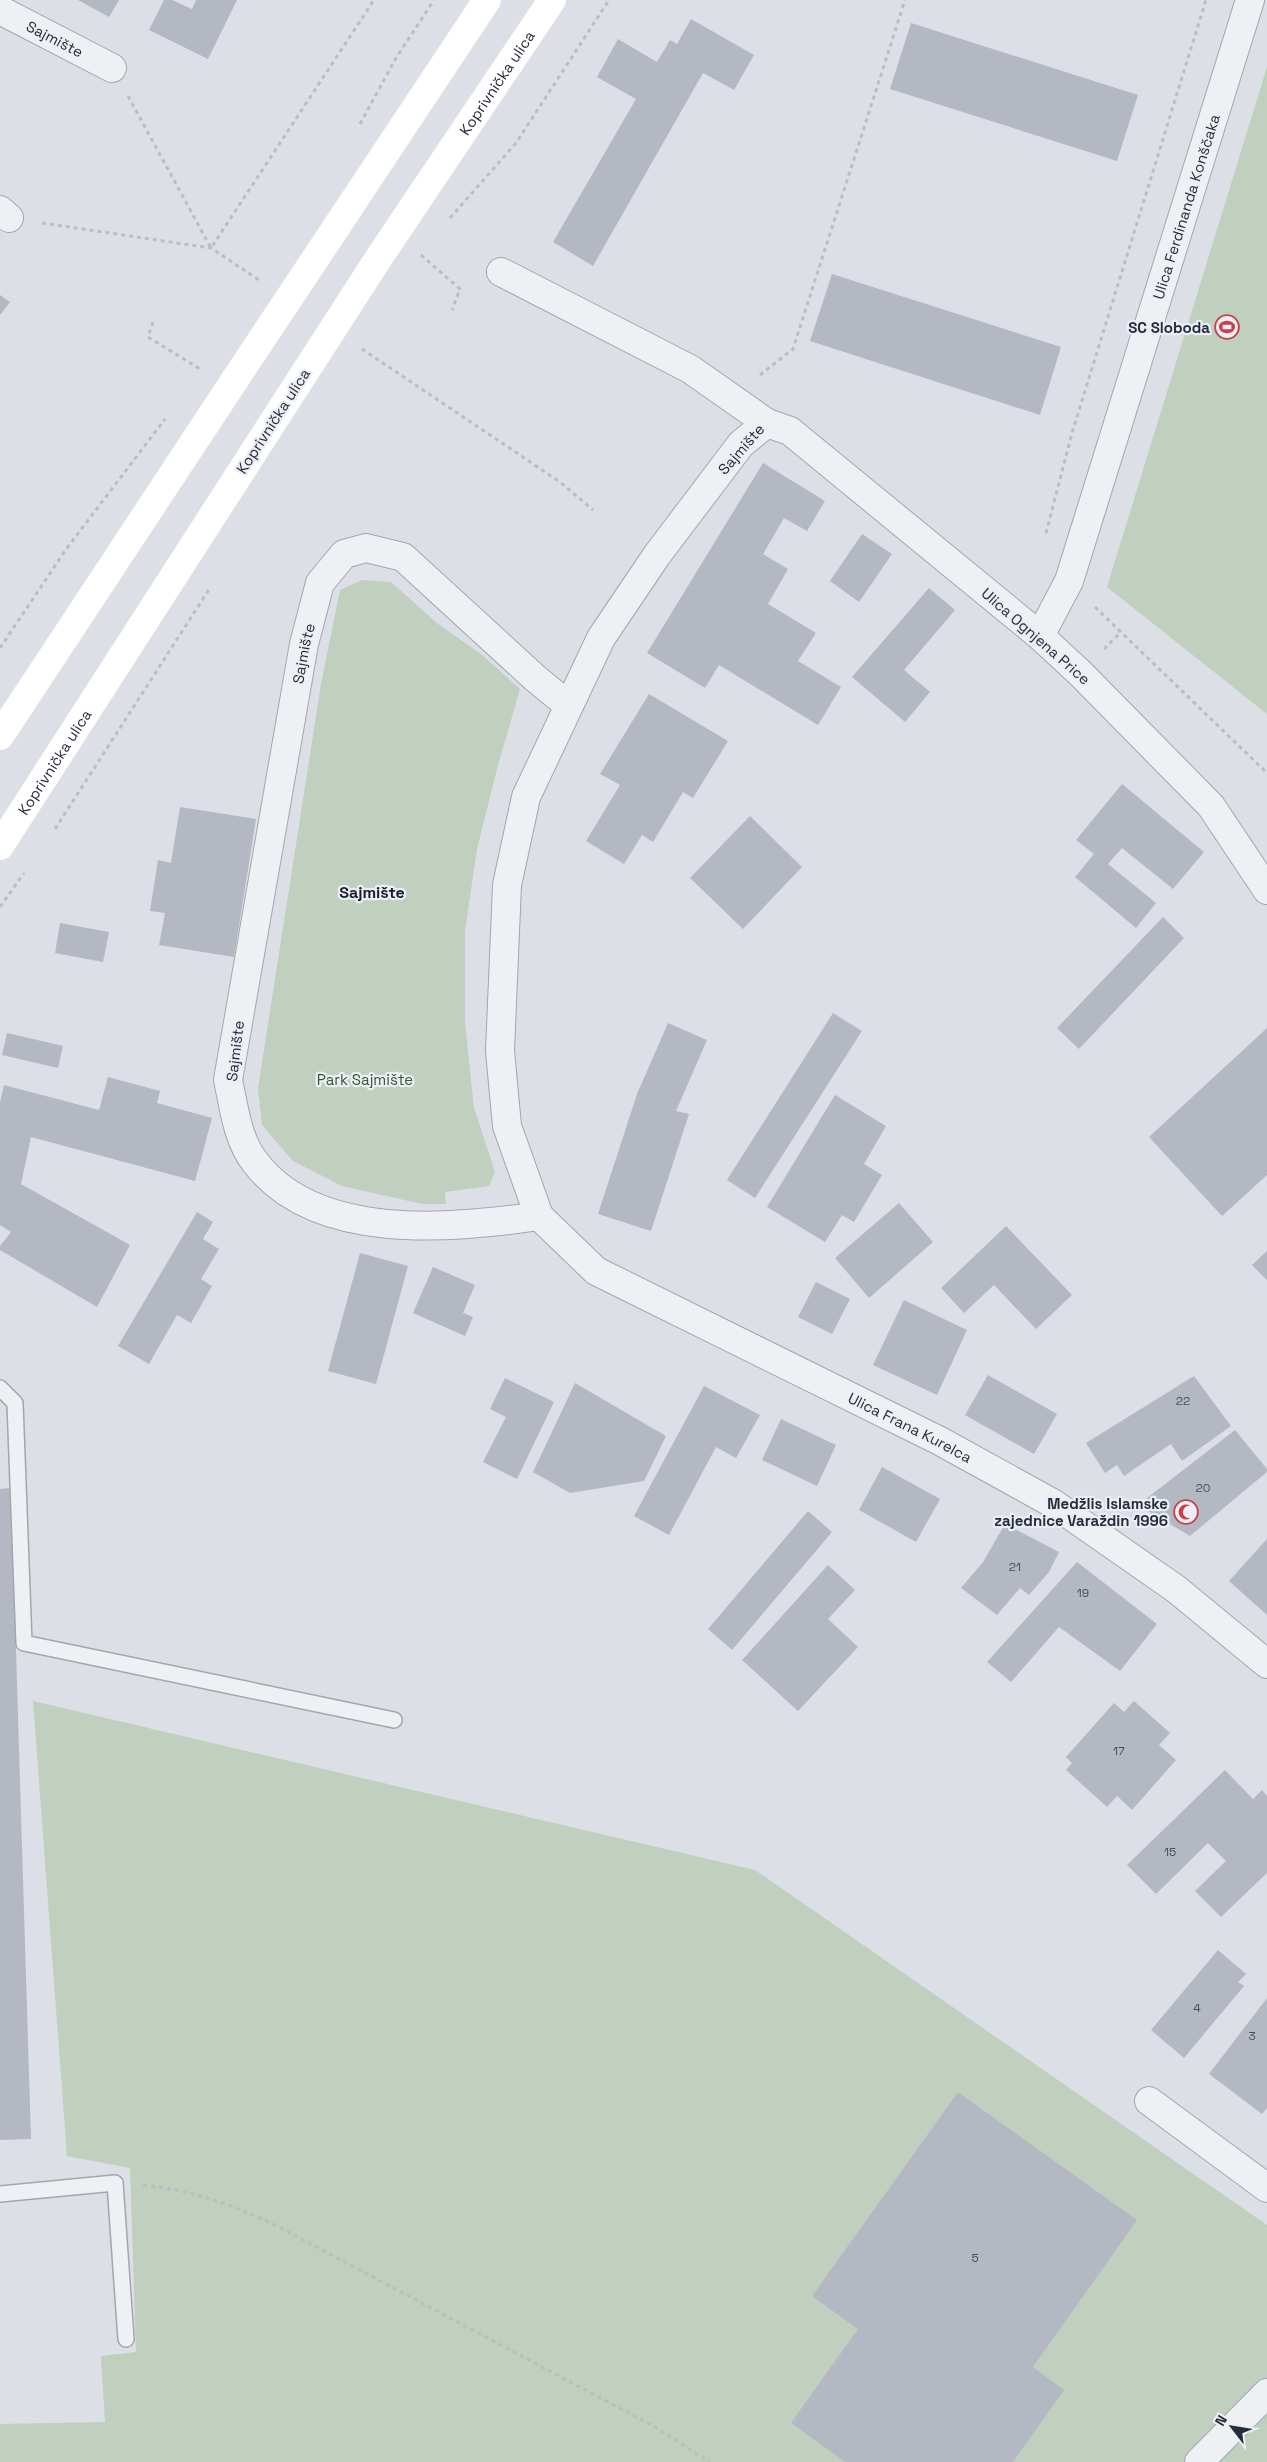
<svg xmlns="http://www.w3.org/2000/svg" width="1267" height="2462" font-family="'Space Grotesk',sans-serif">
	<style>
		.green { fill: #c0cfbe }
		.building { fill: #b4b8c2 }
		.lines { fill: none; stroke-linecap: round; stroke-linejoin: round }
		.service-casing { stroke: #a2a6af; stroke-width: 18 }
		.minor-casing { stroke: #a2a6af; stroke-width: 30 }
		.tertiary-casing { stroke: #a2a6af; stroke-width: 30 }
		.path { stroke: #bbbdc4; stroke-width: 3; stroke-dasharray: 4 4; stroke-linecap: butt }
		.service { stroke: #eff0f4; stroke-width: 15 }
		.minor { stroke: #eff0f4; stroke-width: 28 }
		.tertiary { stroke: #eff0f4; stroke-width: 28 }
		.secondary { stroke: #fff; stroke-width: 28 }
		.secondary-bridge { stroke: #fff; stroke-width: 28 }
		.labels { text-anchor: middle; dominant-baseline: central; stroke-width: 4.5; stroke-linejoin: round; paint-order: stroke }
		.number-label { font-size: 12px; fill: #4a4f5d }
		.street-label { font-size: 15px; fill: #262c3b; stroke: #ebeef4 }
		.poi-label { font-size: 15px; font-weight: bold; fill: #262c3b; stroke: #ebeef4; text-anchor: end }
		.park-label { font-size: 15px; fill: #375734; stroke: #ebeef4 }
		.neighbourhood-label { font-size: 16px; font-weight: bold; fill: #191d2c; stroke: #ebeef4 }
	</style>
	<rect width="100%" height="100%" fill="#dcdfe6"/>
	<path class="green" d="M1267,67v647l-160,-127z
		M362,580l29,2 47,42 43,30 39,35 -23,80 -20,80 -12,82v91l9,86 21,64 -6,14 -44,6 1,12h-24l-80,-18 -49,-25 -31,-36 -4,-37 63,-404 19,-94z
		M33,1701l722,169 512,355v237h-1267v-38l105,-2 -4,-66 35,-4 -6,-184 -63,-12z"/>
	<path class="building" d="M78,0h41l-10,17z
		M164,0h8l20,9 4,-9h41l-29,59 -59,-29z
		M691,19l63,36 -20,35 -31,-17 -110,193 -40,-24 83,-143 -39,-22 21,-38 39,23 13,-22 7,4z
		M911,23l227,72 -21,66 -227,-72z
		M832,274l229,73 -21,68 -230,-74z
		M0,295l10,7 -10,13z
		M763,463l62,38 -18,30 -23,-13 -21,36 25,15 -20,35 48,29 -18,28 43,26 -23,38 -99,-60 -14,23 -58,-35z
		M862,534l30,20 -33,48 -29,-21z
		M929,588l26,22 -51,60 26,22 -25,30 -53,-45z
		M649,694l79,47 -35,57 -10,-6 -30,50 -11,-7 -18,29 -38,-23 34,-56 -20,-11z
		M1122,784l82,68 -31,37 -51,-41 -14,16 48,39 -20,25 -61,-51 19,-23 -18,-14z
		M180,807l76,12 -22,138 -75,-12 6,-32 -15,-2 8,-51 13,3z
		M750,816l52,51 -59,62 -53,-51z
		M1163,917l21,21 -105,111 -22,-21z
		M60,923l49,9 -6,30 -48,-9z
		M833,1013l29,18 -107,167 -28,-18z
		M668,1023l39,17 -31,71 13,3 -38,117 -53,-17 39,-120z
		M1267,1028v147l-45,41 -73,-79z
		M7,1033l56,13 -5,22 -56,-13z
		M108,1077l52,14 -3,12 55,15 -17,63 -164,-44 -10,47 109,61 -33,62 -97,-57v-4l11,-14 -11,-7v-123l4,-17 95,25z
		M835,1095l51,31 -22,38 18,11 -28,47 -12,-7 -17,27 -58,-35z
		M899,1203l34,39 -64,56 -34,-40z
		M197,1212l16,10 -10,17 16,10 -18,30 11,7 -21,37 -14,-8 -28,49 -31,-18z
		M1006,1226l66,69 -36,34 -42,-44 -30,28 -23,-25z
		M1267,1251v29l-15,-15z
		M360,1253l48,13 -32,118 -48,-13z
		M433,1267l42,18 -12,28 10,4 -8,19 -52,-23z
		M816,1282l34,17 -18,35 -34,-17z
		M904,1300l63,30 -30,65 -64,-30z
		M988,1375l69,39 -23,40 -69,-39z
		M1194,1376l37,50 -49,35 -11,-17 -47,32 -7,-11 -12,8 -19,-30z
		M505,1378l49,24 -37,77 -34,-17 23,-45 -16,-8z
		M575,1383l91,53 -22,45 -74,12 -37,-21z
		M704,1386l56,29 -24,43 -20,-11 -47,88 -35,-19z
		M781,1419l55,26 -19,41 -55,-26z
		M1235,1430l32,39v3l-77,64 -52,-31z
		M882,1467l58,32 -24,43 -57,-32z
		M11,1488l20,651 -31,1v-651z
		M808,1511l24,21 -100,118 -24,-21z
		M1005,1524l54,28 -10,20 -20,23 -9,-7 -23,27 -36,-27 22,-26z
		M1267,1539v76l-38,-34z
		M1077,1562l80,62 -37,47 -61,-44 -48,55 -24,-20z
		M828,1565l27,25 -27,29 30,28 -60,64 -56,-51z
		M1134,1701l36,32 -11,12 17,15 -44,50 -15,-14 -10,11 -41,-37 6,-7 -6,-6 48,-54 10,9z
		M1225,1770l28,29 9,-9 5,6v77l-46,44 -26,-26 31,-30 -18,-18 -52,51 -29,-29z
		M1218,1950l28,24 -8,8 6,4 -60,72 -33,-28z
		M1267,1998v110l-5,6 -53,-40z
		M958,2092l179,128 -104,147 31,23 -51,72h-168l-54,-39 67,-94 -46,-33z"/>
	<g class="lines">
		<g class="service-casing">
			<path id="service" d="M0,1388l15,15 9,240 370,77
				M0,2194l115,-11 11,156"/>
		</g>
		<g class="minor-casing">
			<g id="minor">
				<path id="s1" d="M0,10l112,58"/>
				<path d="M0,210l9,8"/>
				<path id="s2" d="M501,272l189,97 77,54 -26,21 -84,111 -56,83 -75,159 -19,88 -7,166 7,75 32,90c-87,13 -224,26 -284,-54 -18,-23 -21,-55 -27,-82l76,-436 16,-61 24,-29 22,-6 37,9 132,121 33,27"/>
				<path d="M1040,636l40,37 131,133 56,84"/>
				<path d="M1149,2101l118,87"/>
				<path d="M1199,2462l68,-69"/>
			</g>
		</g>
		<g class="tertiary-casing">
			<g id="tertiary">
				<path id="s3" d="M767,423l23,8 250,205 29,-55 181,-581"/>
				<path id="s4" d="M539,1216l57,55 344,170 114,63 122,85 91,75"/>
			</g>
		</g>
		<path class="path" d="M128,96l83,152 163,-248
			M360,124l36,-66 38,-58
			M450,218l66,-75 93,-143
			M42,223l169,25 48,32
			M421,255l39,34 -8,21
			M153,322l-5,15 52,32
			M362,349l198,133 33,28
			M760,375l33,-26 112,-349
			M1046,533l26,-100 134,-433
			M1095,607l172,166
			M0,648l67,-100 98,-129
			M1104,649l17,-17
			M55,829l155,-241
			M0,907l24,-34
			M143,2185c49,5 90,20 134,41l378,201 55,35"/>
		<use href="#service" class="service"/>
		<use href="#minor" class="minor"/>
		<use href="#tertiary" class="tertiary"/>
		<g class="secondary">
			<path d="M337,226l150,-226"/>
			<path id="s5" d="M380,256l172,-256"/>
			<path d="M0,736l234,-355"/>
			<path id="s6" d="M0,846l280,-435"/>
		</g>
		<path class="secondary-bridge" d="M234,381l103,-155
			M280,411l100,-155"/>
	</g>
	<defs>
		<g id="stadium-ring" transform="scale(1.25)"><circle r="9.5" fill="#ebeef4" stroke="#c84349" stroke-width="1.5"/><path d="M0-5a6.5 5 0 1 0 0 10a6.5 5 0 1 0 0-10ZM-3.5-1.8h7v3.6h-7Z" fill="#c84349"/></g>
		<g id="mosque-ring" transform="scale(1.25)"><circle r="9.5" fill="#ebeef4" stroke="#c84349" stroke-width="1.5"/><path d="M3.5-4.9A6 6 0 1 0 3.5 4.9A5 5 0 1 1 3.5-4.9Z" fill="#c84349"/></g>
	</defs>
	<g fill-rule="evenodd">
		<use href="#stadium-ring" x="1227" y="327"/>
		<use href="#mosque-ring" x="1186" y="1512"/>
	</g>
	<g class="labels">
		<g class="number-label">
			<text x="1183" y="1401">22</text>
			<text x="1203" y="1488">20</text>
			<text x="1015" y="1567">21</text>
			<text x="1083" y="1593">19</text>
			<text x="1119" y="1751">17</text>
			<text x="1170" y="1852">15</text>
			<text x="1197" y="2008">4</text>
			<text x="1252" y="2036">3</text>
			<text x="975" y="2258">5</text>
		</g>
		<g class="street-label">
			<text stroke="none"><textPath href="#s1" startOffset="62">Sajmište</textPath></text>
			<text stroke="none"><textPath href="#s5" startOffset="209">Koprivnička ulica</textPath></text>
			<text stroke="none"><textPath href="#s3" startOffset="802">Ulica Ferdinanda Konščaka</textPath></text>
			<text transform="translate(273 421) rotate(-57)">Koprivnička ulica</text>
			<text transform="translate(741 449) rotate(-49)">Sajmište</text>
			<text transform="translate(1036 636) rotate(41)">Ulica Ognjena Price</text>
			<text stroke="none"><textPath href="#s2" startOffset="2005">Sajmište</textPath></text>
			<text stroke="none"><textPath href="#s6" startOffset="100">Koprivnička ulica</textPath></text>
			<text transform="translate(235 1051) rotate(-83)">Sajmište</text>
			<text stroke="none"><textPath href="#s4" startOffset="430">Ulica Frana Kurelca</textPath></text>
		</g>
		<g class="poi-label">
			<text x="1210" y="327">SC Sloboda</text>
			<text x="1168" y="1503">Medžlis Islamske<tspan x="1168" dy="17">zajednice Varaždin 1996</tspan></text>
		</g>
		<g class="park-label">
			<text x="365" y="1079">Park Sajmište</text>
		</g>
		<g class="neighbourhood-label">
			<text x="372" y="892">Sajmište</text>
		</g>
	</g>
	<g transform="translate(1232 2427) rotate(301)" stroke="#ebeef4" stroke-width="4" paint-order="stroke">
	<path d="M0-4L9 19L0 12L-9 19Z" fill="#262c3b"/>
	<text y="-8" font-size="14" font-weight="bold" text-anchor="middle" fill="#262c3b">N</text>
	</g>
</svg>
